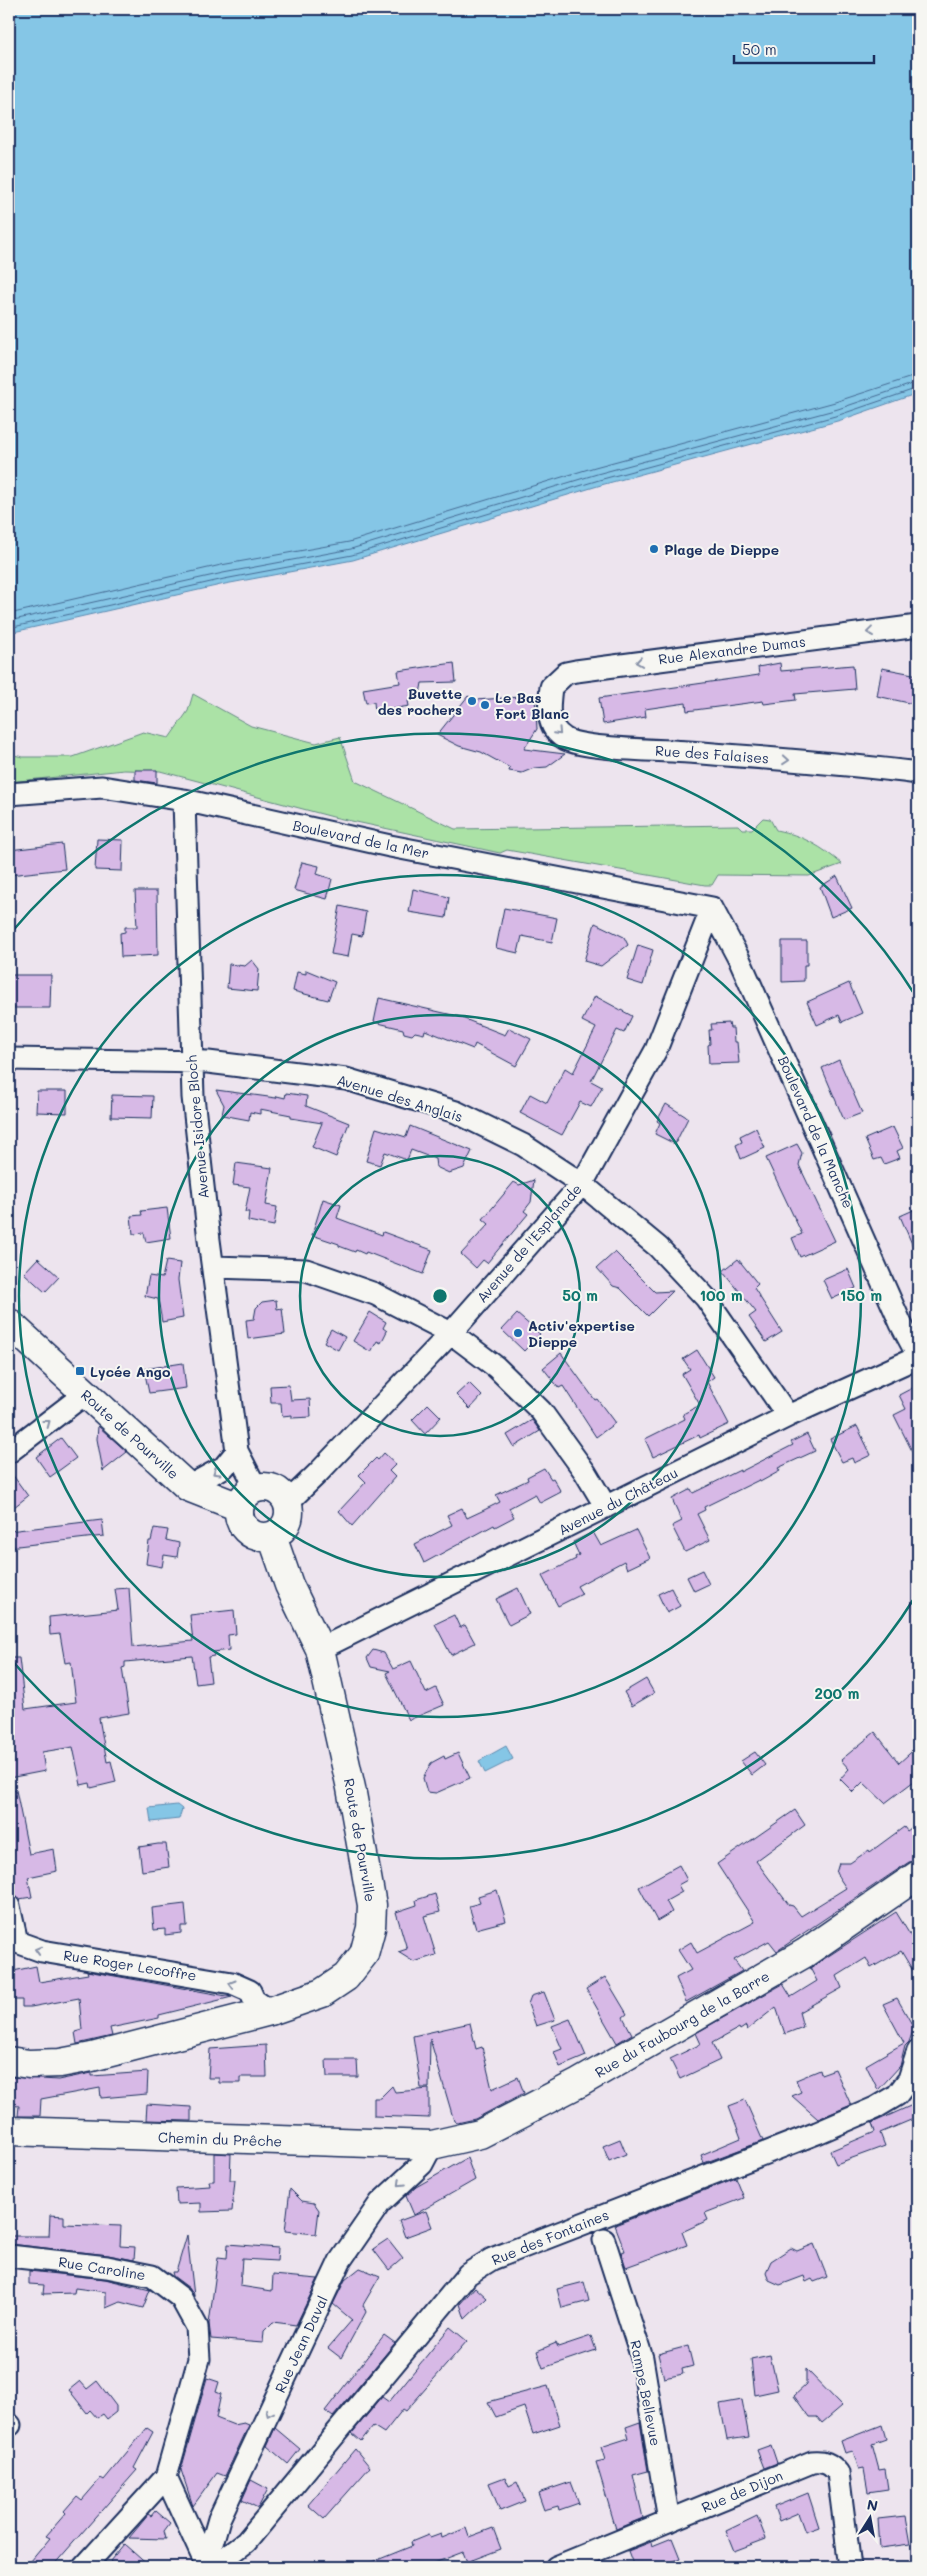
<svg xmlns="http://www.w3.org/2000/svg" width="927" height="2576" font-family="Mali,sans-serif">
	<style>
		.green { fill: #abe2a6; stroke: #638882 }
		.water { fill: #85c6e6; stroke: #5b8ab0 }
		.lines { fill: none; stroke-linecap: round; stroke-linejoin: round }
		.shore { stroke: #456b94; stroke-width: 1 }
		.building { fill: #d7b9e6; stroke: #1b2f5e }
		.street-casing { stroke: #1b2f5e; stroke-width: 25 }
		.secondary-casing { stroke: #1b2f5e; stroke-width: 31 }
		.street { stroke: #f6f6f2; stroke-width: 21 }
		.secondary { stroke: #f6f6f2; stroke-width: 28 }
		.oneway { stroke: #8892a8 }
		.ring { fill: none; stroke: #0f766e; stroke-width: 2.5 }
		.poi-dot { fill: #1f6fb2; stroke: #f6f6f2; stroke-width: 2 }
		.labels { text-anchor: middle; dominant-baseline: central; stroke-width: 4; stroke-linejoin: round; paint-order: stroke }
		.poi-label { font-size: 14px; font-weight: bold; fill: #1b2f5e; stroke: #f6f6f2; text-anchor: start }
		.street-label { font-size: 14px; fill: #1b2f5e; stroke: #f6f6f2 }
		.centre { fill: #0f766e; stroke: #f6f6f2; stroke-width: 2.5 }
		.ring-label { font-size: 15px; text-anchor: middle; font-weight: bold; fill: #0f766e; stroke: #f6f6f2; stroke-width: 4; stroke-linejoin: round; paint-order: stroke }
	</style>
	<rect width="100%" height="100%" fill="#ede4ee"/>
	<filter id="ink" filterUnits="userSpaceOnUse"><feTurbulence type="fractalNoise" baseFrequency=".02" numOctaves="2"/><feDisplacementMap in="SourceGraphic" scale="10" xChannelSelector="R" yChannelSelector="G"/><feConvolveMatrix kernelMatrix="1 2 1 2 8 2 1 2 1" color-interpolation-filters="sRGB"/></filter>
	<g filter="url(#ink)">
		<path class="green" d="M193,694l58,32 65,17 24,-6 15,44 100,48 283,-4 4,4h10l11,-11 7,1 6,11c26,5 46,17 66,34l-33,12 -91,-1 -6,10h-7l-198,-35 -7,3 -167,-36 -173,-46 -36,-1 -115,12v-28l14,3h50l70,-25 26,6 19,-27z"/>
		<path class="water" d="M9,9h909v384l-77,27 -240,65 -248,75 -128,24 -216,49z
			M506,1746l7,13 -28,14 -6,-12z
			M177,1805l5,4 -3,10 -28,3 -2,-14z"/>
		<g class="lines">
			<path class="shore" d="M9,614l212,-49 128,-23 246,-75 240,-65 83,-27
				M9,621l214,-48 128,-24 246,-75 241,-65 80,-27
				M9,628l215,-49 128,-24 247,-75 240,-65 79,-27"/>
		</g>
		<path class="building" d="M454,663l2,19 -34,1 -2,11 -12,7 1,5 -34,6 -1,-10 -8,1 -3,-14 37,-6 -2,-12z
			M780,663l1,8 72,-6 2,24 -60,5 1,6 -32,4 -1,-3 -76,10 -1,-8 -41,6 1,8 -43,7 -4,-26 160,-23 -1,-8z
			M882,668l36,7v30l-41,-9z
			M468,696l7,4 60,-4 2,33 -13,20 41,5 -18,13 -13,1 -12,5 -13,-2 1,-3 -29,-16 -22,-6 -22,-11z
			M135,770h22v13l-22,-3z
			M97,839l26,1 -1,31 -27,-1z
			M62,844l3,25 -56,6v-25z
			M302,862l17,4 -2,8 15,5 -5,20 -33,-9z
			M837,876l15,32 -21,9 -11,-30z
			M413,889l36,8 -3,21 -37,-6z
			M135,891h22l1,64 -37,2 -1,-24 5,-1v-5h12z
			M340,906l26,6 -4,24 -10,-2 -4,23 -17,-3z
			M504,908l53,10 -5,24 -30,-6 -4,17 -22,-5z
			M595,923l29,14 4,8 -27,21 -17,-5z
			M782,941h25v24h-3v16l-22,1z
			M638,945l15,5 -10,35 -16,-5z
			M252,960l7,9 -2,22 -30,-3 2,-24 16,2z
			M306,970l29,12 -7,18 -35,-9 4,-19 9,2z
			M9,975h42l-1,33h-41z
			M849,983l13,30 -20,9 -3,-7 -22,10 -10,-23z
			M595,996l37,20 -8,17 -7,-3 -26,51 11,6 -11,20 -11,-5 -18,33 -42,-22 10,-19 17,9 18,-35 8,5 23,-45 -14,-7z
			M379,998l78,18 48,19 4,-7 22,11 -15,27 -41,-22 -2,5 -48,-19 -1,4 -9,-2 -3,3 -8,-2 -1,-4 -29,-7z
			M729,1023l1,5h3l1,14h3l2,21 -30,1 -1,-19 2,-1 -1,-14h3l-1,-6z
			M839,1060l23,53 -18,7 -22,-52z
			M216,1090l60,8 1,-2 8,2 1,-5 21,3 -1,10 43,17 -13,34 -24,-10 10,-24 -31,-5v-3l-31,-6v5l-10,-2 -1,8 -27,-5 2,-10z
			M37,1091h30v22l-31,-1z
			M112,1095l41,1 -1,22 -41,-1z
			M666,1104l22,14 -13,26 -20,-10 5,-11 -3,-2z
			M410,1126l62,25 -8,17 -15,5 -13,-6 -1,-8 -24,-9 -4,10 -22,-8 -5,13 -14,-4 10,-33 30,9z
			M893,1127l10,21 -6,3 3,7 -16,6 -3,-6 -7,2 -9,-21z
			M756,1128l9,20 -24,11 -5,-14 6,-3 -2,-6z
			M797,1144l5,9 -3,12 36,76 -35,16 -8,-19 10,-4 -36,-76z
			M236,1163l36,5 -6,37 11,2 -3,19 -26,-5 1,-9h-4l5,-25 -17,-2z
			M534,1180l-3,22 -7,9 4,3 -41,49 -4,-3 -7,8 -15,-14 28,-30 -6,-5 31,-37 5,3z
			M323,1199l18,6 -4,13 45,17 1,-3 49,18 -9,24 -57,-22 -1,2 -9,-4 -1,2 -16,-6v-2l-27,-9z
			M167,1208l4,30 -25,4 -2,-9 -11,1 -2,-18 11,-1 -1,-4z
			M918,1208v50l-18,-42z
			M615,1252l40,40 18,-1 -25,25 -28,-28 -7,-2 -16,-18z
			M38,1258l21,19 -14,15 -21,-19z
			M738,1259l20,25 -4,4 28,44 -16,10 -17,-25 7,-5 -33,-41z
			M166,1261l14,2 -2,17 5,38 -21,4 -4,-23 -13,-3 4,-20 13,2z
			M848,1269l8,19 -24,11 -9,-19z
			M276,1300l1,9 5,-1 3,26 -37,5 -2,-19 8,-1 2,-11 6,-6z
			M370,1312l16,10 -3,6 4,3 -6,12 -4,-2 -6,11 -18,-11z
			M517,1314l23,20 -16,17 -22,-21z
			M331,1329l14,8 -7,13 -14,-8z
			M697,1350l17,27 -7,5 22,42 -29,14 -1,-3 -46,22 -8,-18 40,-20 -2,-5 17,-9 -18,-31 8,-5 -7,-10z
			M561,1353l34,47 2,-1 18,24 -19,14 -33,-51 -4,2 -16,-20z
			M183,1363l3,25 -37,5 -5,-24z
			M469,1383l13,13 -12,13 -14,-14z
			M289,1385l2,15 19,-1 1,18 -19,1v-3l-10,1 -1,-13h-10l-1,-17z
			M918,1385v78l-24,-48 12,-6 -7,-14z
			M428,1404l13,13 -16,17 -13,-14z
			M532,1420l8,11 -26,16 -7,-12z
			M98,1426l29,26 -24,19 -6,-32z
			M857,1426l14,29 -17,8 -2,-5 -10,4 -12,-23z
			M807,1434l8,17 -37,17 2,3 -20,11 -1,-2 -55,27 1,3 -8,4 13,26 -25,12 -13,-26 10,-5 -10,-22 19,-10 2,4 47,-23v2l53,-27 -2,-3z
			M61,1438l15,20 -26,19 -14,-20z
			M384,1453l12,11 -7,7 6,6 -43,49 -13,-15 27,-29 -7,-7 17,-17 2,2z
			M544,1468l7,11 2,-1 8,14 -21,11 -5,-9 -26,14 5,9 -19,10 -1,-2 -70,38 -9,-19 37,-19 -5,-10 15,-7 5,10 15,-7 18,-9 -4,-7 32,-15 -1,-3z
			M9,1470l19,26 -19,15z
			M102,1520l2,16 -95,11v-16z
			M154,1528l14,2 -2,10 13,3 -2,14 -13,-2 -2,12 -16,-3 3,-23h2z
			M636,1530l14,28 -23,11 -3,-8 -47,25 5,8 -24,12 -16,-30 34,-17 -1,-2 4,-2 -6,-13 20,-10 8,14z
			M702,1570l7,14 -15,7 -7,-14z
			M129,1588l4,59 60,-6 -3,-26 44,-5 2,24 -8,1 1,15 -16,2 1,4 -6,1 3,25 -15,2 -4,-28 -67,6v5l-3,1 7,45 -30,5 8,44 4,-1 5,21 -25,6 -1,-5 -9,2 -8,-38 -31,5 3,19 -36,7v-120h10l6,51 51,-7 -5,-40 -6,1 -5,-29 -10,1 -1,-18 69,-7 -3,-21z
			M518,1588l12,26 -21,11 -13,-26z
			M671,1588l9,18 -13,7 -9,-19z
			M454,1615l6,13 5,-3 10,18 -24,12 -16,-31z
			M373,1650l11,3 9,16 18,-8 15,32 10,-5 8,17 -35,15 -23,-47 4,-2 -19,-4 -4,-9z
			M646,1679l8,14 -22,13 -8,-14z
			M875,1732l24,31 19,-17v32l-33,25 -22,-21 -10,10 -13,-13 9,-10 -8,-9z
			M755,1752l10,13 -13,10 -11,-14z
			M458,1753l12,25 -34,15 -9,-1 -4,-14 8,-15 13,-7 1,3z
			M9,1790h7l13,64 25,-5 3,22 -29,6 4,20 -13,2 -9,-5 -1,-6z
			M795,1810l10,15 -49,36 33,44 4,1 8,10 45,-28 -10,-15 3,-10h11l19,-13 1,2 34,-25 3,4 11,-8v37l-9,2 -132,89 -8,-10 -35,19 8,11 -56,31 -10,-24 15,-8 -13,-20 13,-8 6,11 58,-31 -38,-58z
			M158,1844h8l3,23 -27,4 -3,-24z
			M679,1865l8,15 -9,5 4,7 -16,9 6,11 -15,9 -18,-34z
			M497,1890l9,31 -30,8 -7,-23 11,-3 -2,-7z
			M435,1894l5,18 -16,4 12,39 -22,7 -16,-10 9,-3 -11,-37 21,-7 -1,-5z
			M185,1904l2,22h-6v7l-16,2v-6l-11,1 -2,-22z
			M896,1912l22,36v31l-17,-28 -30,17 -5,-10 -29,18 5,12 -43,24 4,15 -18,7 -9,-27 -29,23 -1,-4 -6,4 -1,-2 -27,15 8,17 -40,19 -10,-20 31,-15 -5,-11 87,-49 8,13 26,-16 -7,-13z
			M36,1966l3,16 49,-8 -1,-3 145,26 -73,18v3l-49,10 2,8 -35,8 -2,-12 7,-2 -3,-32 -48,9h-9v-7h-13v-28z
			M605,1977l22,37 -4,3 9,17 -15,9 -31,-54z
			M544,1992l11,28 -19,6 -8,-22 3,-8z
			M897,1998l17,30 -5,14 -4,4 -5,20 -22,24 -12,-25 38,-22 -21,-39z
			M570,2019l16,37 -26,11 -6,-15 8,-3 -10,-23z
			M470,2023l6,26 6,-2 10,42 26,-12 6,16 -49,26 -18,4 -3,-2 -24,-82 -1,49h-8l-8,-52z
			M266,2045l1,32h-27v6h-21v-5h-11l2,-29z
			M326,2060h31l1,17h-31z
			M835,2069l16,36 -33,14 -26,-23 9,-4 -5,-12 24,-10 1,4z
			M148,2072l-1,22 -46,4 -1,-10 -59,11 -1,17h-22l1,-10 -10,-1v-28l49,3 34,-7v3z
			M392,2086l3,6 34,-3v29l-55,-2v-18h6z
			M745,2100l18,41 -59,22 -3,-8 40,-17 -12,-32z
			M917,2103l1,14 -38,16 5,13 -49,18 -6,-13 45,-19 -3,-9z
			M147,2104l44,3v14l-45,-1z
			M620,2139l6,15 -17,7 -6,-15z
			M214,2153l17,1 -1,26h5l-3,31 -31,1v-9l-24,1 -1,-16 34,-2 -1,-5h5z
			M467,2158l8,22 -61,35 -8,-19 10,-9z
			M736,2178l8,20 -39,15 3,7 -26,12 5,13 -61,22 -5,-15 4,-1 -10,-26z
			M290,2189l12,12 12,2 5,7 -3,24 -31,-3z
			M426,2211l6,16 -27,10 -6,-16z
			M50,2215l14,1v8l57,2 -1,20 15,1 -1,13 -26,-5 -99,-11v-8h40z
			M187,2235l7,61 -5,-8 -16,-12 -1,-4h4z
			M388,2239l15,19 -14,12 -16,-21z
			M228,2244l50,4 -1,13 -35,-2 -2,27 32,5 1,-16 45,4 -22,46 -23,-3 -9,9 -1,12 -52,-4 -2,-15 9,-67 9,1z
			M814,2244l13,33 -13,5 -2,-3 -6,3 -2,-6 -24,9 -11,-5 -3,-8 5,-11 20,-13 6,3z
			M360,2268l20,8 -17,29 3,7 -25,46 -13,-10 24,-28 -19,-16 12,-24z
			M29,2271l76,8 45,11 -7,18 -23,-6 -14,6v-16l-31,-4 -1,5 -31,1 1,-9 -15,-1z
			M584,2282l5,19 -27,7 -5,-19z
			M475,2287l12,11 -22,21 -5,-15z
			M450,2327l17,14 -61,70 -3,-2 -19,24 -11,-7 -12,15 -9,-8 30,-36 7,5z
			M384,2335l11,8 -62,74 -8,-6z
			M591,2336l5,14 -53,18 -6,-17 19,-8 2,4z
			M688,2346l5,20 -11,3 1,5 -19,4 -6,-24z
			M770,2355l8,35 -23,5 -4,-36z
			M806,2369l36,37 -20,17 -5,-6h-8l-15,-21 12,-11z
			M207,2378l12,4 -3,10 5,2 -5,24 18,7 10,-2 5,2 -24,51 -8,-3 -24,33 -12,-36z
			M80,2381l7,8 10,-8 19,25v6l-9,7 -4,-5 -6,4 -7,-8 -3,3 -18,-23z
			M548,2386l12,39 -27,9 -9,-27 -28,10 -8,-15z
			M742,2400l7,37 -22,3 -7,-36z
			M640,2422l8,49 -15,4 10,43 -27,11 -20,-67 9,-2 -4,-13 28,-9 -3,-11z
			M882,2425l4,14 -14,5 7,26 6,-1 3,20 -20,3 -4,-23 -5,1 -6,-19 -8,2 -4,-12z
			M147,2428l6,4 -19,36 3,2 -85,97h-26l24,-29 -4,-2 20,-23 -2,-2 13,-15 5,4 19,-22 3,2z
			M275,2428l25,21 -12,15 -21,-18z
			M771,2445l6,18 -13,5 -7,-18z
			M355,2449l15,18 -46,52 -16,-14z
			M505,2477l4,9 8,-4 8,19 -25,10 -11,-28z
			M251,2480l17,9 -10,19 -16,-8z
			M571,2482l8,21 -20,7 -1,-4 -14,4 -6,-17z
			M808,2493l11,34 -14,5 -7,-19 -19,8 -5,-14z
			M156,2511l14,12 -6,8 2,8 -37,-1 20,-24 3,2z
			M757,2516l9,23 -32,12 -8,-20z
			M905,2516l5,28 -30,4 -2,-29z
			M466,2528l3,9 24,-9 8,21 -34,13 -4,-10 -39,15h-64l52,-21 -1,-4 17,-7 2,3 11,-4 1,4z
			M672,2538l8,20 -21,9h-5l-2,-4 -18,4 -6,-16 23,-9 1,4z
			M124,2544l26,23h-33l-7,-6z"/>
		<g class="lines">
			<g class="street-casing">
				<path id="street" d="M918,626l-342,45 -10,2 -15,14c-2,19 -6,39 13,51 17,12 99,12 124,14 76,6 154,11 230,21
					M9,794l93,-7 82,13 206,46 322,62
					M184,800l9,297 16,143 28,211 19,37
					M712,908l28,53 161,363 17,32
					M9,1059l199,3 138,17 110,33 67,33 59,39 76,63 48,51 82,118
					M214,1267l92,3 69,24 76,39 45,34 45,44 44,61 21,35
					M9,1452l77,-59
					M188,1487l36,-20 13,-16
					M288,1502l30,-29 133,-140 131,-149 74,-134 56,-142
					M320,1649l468,-233 130,-59
					M9,1906l8,36 25,9 190,32 18,8 4,9 16,11
					M604,2240l38,118 27,163
					M9,2256l98,11 45,9 29,22 16,29 2,32 -33,118 -82,90
					M9,2425h1
					M166,2477l40,87 -1,3
					M206,2564l20,-7 20,-15 222,-268 24,-15 325,-126 58,-25 22,-13 12,-16 9,-28
					M206,2564l13,-45 121,-258 40,-58 42,-39 10,-19
					M556,2567l256,-105c12,-1 18,1 26,11l12,94"/>
			</g>
			<g class="secondary-casing">
				<path id="secondary" d="M9,1323l179,164 51,20
					M239 1512a25 25 0 1 1 50 0a25 25 0 1 1-50 0Z
					M9,2061l20,3 31,-1 32,-6 178,-46 52,-18 24,-16 18,-23 7,-26 1,-23 -21,-117 -31,-139 -31,-64 -17,-49
					M9,2131l423,14 48,-11 99,-51 226,-130 113,-78"/>
			</g>
			<use href="#street" class="street"/>
			<use href="#secondary" class="secondary"/>
		</g>
		<defs><path id="oneway-chevron" d="M-2-3.5L2.5 0L-2 3.5" fill="none" stroke-width="1.6" stroke-linecap="round" stroke-linejoin="round" transform="scale(1.25)"/></defs>
		<g class="oneway">
			<use href="#oneway-chevron" transform="translate(870 632) rotate(173)"/>
			<use href="#oneway-chevron" transform="translate(639 662) rotate(172)"/>
			<use href="#oneway-chevron" transform="translate(558 732) rotate(47)"/>
			<use href="#oneway-chevron" transform="translate(786 760) rotate(5)"/>
			<use href="#oneway-chevron" transform="translate(47 1423) rotate(-37)"/>
			<use href="#oneway-chevron" transform="translate(216 1472) rotate(148)"/>
			<use href="#oneway-chevron" transform="translate(38 1950) rotate(-163)"/>
			<use href="#oneway-chevron" transform="translate(232 1984) rotate(-164)"/>
			<use href="#oneway-chevron" transform="translate(401 2183) rotate(136)"/>
			<use href="#oneway-chevron" transform="translate(269 2413) rotate(115)"/>
		</g>
	</g>
	<g class="ring">
		<circle cx="440" cy="1296" r="140"/>
		<circle cx="440" cy="1296" r="281"/>
		<circle cx="440" cy="1296" r="421"/>
		<path d="M917 1594A562 562 0 0 1 9 1657M9 935A562 562 0 0 1 917 998"/>
	</g>
	<g class="poi-dot">
		<circle cx="654" cy="549" r="5"/>
		<circle cx="472" cy="701" r="5"/>
		<circle cx="485" cy="705" r="5"/>
		<circle cx="518" cy="1333" r="5"/>
		<rect x="75" y="1366" width="10" height="10" rx="2.5"/>
	</g>
	<g class="labels">
		<g class="poi-label">
			<text x="664" y="549">Plage de Dieppe</text>
			<text x="462" y="693" text-anchor="end">Buvette<tspan x="462" dy="16">des rochers</tspan></text>
			<text x="495" y="697">Le Bas<tspan x="495" dy="16">Fort Blanc</tspan></text>
			<text x="528" y="1325">Activ'expertise<tspan x="528" dy="16">Dieppe</tspan></text>
			<text x="90" y="1371">Lycée Ango</text>
		</g>
		<g class="street-label">
			<text transform="translate(732 650) rotate(-7)">Rue Alexandre Dumas</text>
			<text transform="translate(712 754) rotate(4)">Rue des Falaises</text>
			<text transform="translate(361 839) rotate(12)">Boulevard de la Mer</text>
			<text transform="translate(400 1098) rotate(17)">Avenue des Anglais</text>
			<text transform="translate(197 1127) rotate(-95)">Avenue Isidore Bloch</text>
			<text transform="translate(816 1132) rotate(66)">Boulevard de la Manche</text>
			<text transform="translate(529 1243) rotate(-49)">Avenue de l'Esplanade</text>
			<text transform="translate(130 1434) rotate(42)">Route de Pourville</text>
			<text transform="translate(618 1501) rotate(-27)">Avenue du Château</text>
			<text transform="translate(360 1840) rotate(80)">Route de Pourville</text>
			<text transform="translate(130 1965) rotate(9)">Rue Roger Lecoffre</text>
			<text transform="translate(682 2024) rotate(-30)">Rue du Faubourg de la Barre</text>
			<text transform="translate(220 2139) rotate(2)">Chemin du Prêche</text>
			<text transform="translate(550 2237) rotate(-22)">Rue des Fontaines</text>
			<text transform="translate(102 2268) rotate(9)">Rue Caroline</text>
			<text transform="translate(301 2344) rotate(-65)">Rue Jean Daval</text>
			<text transform="translate(646 2393) rotate(79)">Rampe Bellevue</text>
			<text transform="translate(742 2491) rotate(-23)">Rue de Dijon</text>
		</g>
	</g>
	<circle cx="440" cy="1296" r="8" class="centre"/>
	<g class="ring-label">
		<text x="580" y="1301">50 m</text>
		<text x="721" y="1301">100 m</text>
		<text x="861" y="1301">150 m</text>
		<text x="837" y="1699">200 m</text>
	</g>
	<rect width="927" height="2576" fill="none" stroke="#f6f6f2" stroke-width="30"/>
	<rect x="15" y="15" width="897" height="2546" fill="none" stroke="#1b2f5e" stroke-width="2" filter="url(#ink)"/>
	<g transform="translate(870 2518) rotate(11)" stroke="#f6f6f2" stroke-width="4" paint-order="stroke">
	<path d="M0-4L9 19L0 12L-9 19Z" fill="#1b2f5e"/>
	<text y="-8" font-size="14" font-weight="bold" text-anchor="middle" fill="#1b2f5e">N</text>
	</g>
	<path d="M734 55v8h140v-8" fill="none" stroke="#1b2f5e" stroke-width="2.5"/>
	<text x="742" y="55" font-size="15" fill="#1b2f5e" stroke="#f6f6f2" stroke-width="4" paint-order="stroke">50 m</text>
</svg>
